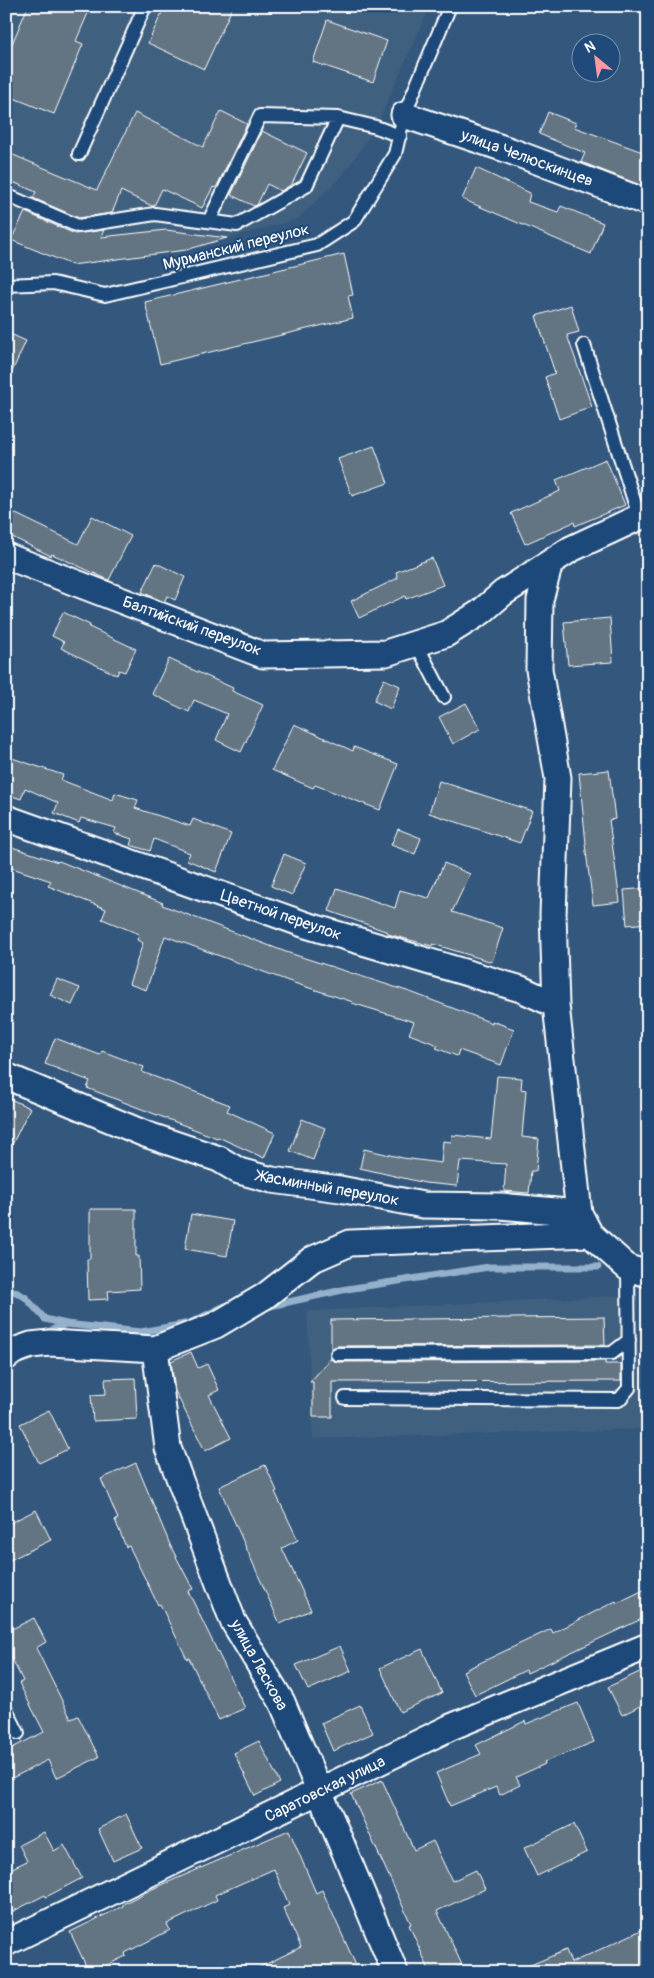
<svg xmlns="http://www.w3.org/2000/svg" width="654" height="1978" font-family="Pangolin,sans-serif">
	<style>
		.built { fill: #41607f }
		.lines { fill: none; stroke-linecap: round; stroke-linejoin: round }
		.stream { stroke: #94b0cb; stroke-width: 7 }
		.building { fill: #637483; stroke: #fff }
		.lane-casing { stroke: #fff; stroke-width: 16 }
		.street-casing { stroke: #fff; stroke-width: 29 }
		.lane { stroke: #1f4a7a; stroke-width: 12 }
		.street { stroke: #1f4a7a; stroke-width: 25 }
		.labels { text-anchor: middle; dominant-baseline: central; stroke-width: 4; stroke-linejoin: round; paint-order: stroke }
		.street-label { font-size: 16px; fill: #fff; stroke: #1f4a7a }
	</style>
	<rect width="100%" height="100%" fill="#33577d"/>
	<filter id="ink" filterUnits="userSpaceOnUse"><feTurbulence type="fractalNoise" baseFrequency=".02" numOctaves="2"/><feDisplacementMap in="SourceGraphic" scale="10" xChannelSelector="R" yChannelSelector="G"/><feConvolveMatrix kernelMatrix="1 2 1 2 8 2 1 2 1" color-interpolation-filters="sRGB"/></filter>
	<g filter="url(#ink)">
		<path class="built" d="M6,6h424l-54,121 -34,49 -44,43 -112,31 -114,15 -66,-27z
			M636,1295l6,134 -329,10 -6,-128z"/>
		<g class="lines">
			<path class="stream" d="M6,1287l19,10 20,22 21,5 75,8 49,-9 35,-17
				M266,1307l81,-18 142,-22h109
				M43,1334l23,-10"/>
		</g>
		<path class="building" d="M28,6h63l-15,35 7,3 -29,70 -48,-19v-37z
			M165,6h68l-29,63 -56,-26z
			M327,20l60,21 -14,41 -60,-20z
			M221,111l26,13 -31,64 -3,-1 -11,21 -40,-19 -8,17h-2l-31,-15 -9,22 -33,5 -46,-20 3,-6 -30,-13v-27l91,38 38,-77 68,34z
			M548,112l28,11 -2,4 74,27v34l-67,-26 4,-9 -46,-19z
			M262,131l45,22 -15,31 -11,7 -14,-7 -10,21 -3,1 -23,-11z
			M476,168l54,25 -2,9 30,10 3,-6 42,17 -12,31 -129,-55z
			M25,212l50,22 29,-4 -3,7 65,-7 61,8 -41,12 -114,15 -61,-25z
			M344,254l9,41 -5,1 5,22 -193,46 -15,-62z
			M571,305l8,27 -12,3 25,72 -33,12 -14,-42 10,-4 -19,-57z
			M6,332l20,9 -20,44z
			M374,446l14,37 -36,13 -14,-37z
			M606,459l19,46 -50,21 -1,-4 -49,22 -14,-31 49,-22 -4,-11z
			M14,513l64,31 14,-28 39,20 -22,44 -57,-26 -1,2 -45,-22v-6z
			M432,558l11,27 -37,14 -1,-3 -46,22 -8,-17 47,-23 -2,-6z
			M156,563l29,14 -10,23 -8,-4 -3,6 -22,-10z
			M63,612l27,13 -1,2 47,22 -11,23 -6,-2 -2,5 -56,-27 3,-6 -12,-6z
			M610,618l3,44 -45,3 -4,-43z
			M169,659l64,29 -1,3 31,14 -22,47 -25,-12 11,-26 -33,-14 -5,12 -37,-18z
			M384,679l16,7 -9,23 -17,-8z
			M466,703l14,26 -27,15 -14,-27z
			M294,724l59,27 1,-4 44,17 -18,46 -65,-25 -2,3 -41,-18z
			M6,756l57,19 -2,5 52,20 2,-7 23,7 -3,8 55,18 3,-7 38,15 -15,38 -29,-12 3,-7 -36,-14 -4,12 -20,-6 2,-6 -18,-6 2,-5 -35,-10 -2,5 -25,-10 4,-10 -33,-15 -4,11 -15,-5z
			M609,770l6,49 -6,1 11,82 -27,3 -8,-61h1l-7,-71z
			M439,781l93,30 -12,32 -91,-30z
			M398,829l23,9 -6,16 -24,-9z
			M6,845l52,17 1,-1 104,42 -1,2 124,47 127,41 79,30v-2l22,8 -13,36 -42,-15 -2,6 -21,-8 2,-3 -29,-11 5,-12 -62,-19 1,-1 -59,-19 -129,-47 -19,54 -17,-6 14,-41 -6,-3 2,-6 -37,-15 4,-10 -58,-23 3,-5 -45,-15z
			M284,854l22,9 -14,32 -21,-9z
			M444,863l26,11 -18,38 51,16 -11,34 -59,-18 -1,2 -44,-12v-2l-59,-21 8,-23 58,20 5,-18 29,8z
			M648,888v35l-21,2 -3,-35z
			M57,979l23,9 -8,17 -22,-10z
			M55,1038l45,17 2,-4 42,16 -2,5 88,33 -3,6 48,22 -11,25 -46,-21 -1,1 -130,-50 3,-7 -45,-17z
			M497,1076l25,2 -1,11 5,1 -4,47 17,2 -3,32h-5l-2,22 -25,-2 2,-27 -46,-3 -3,25 -32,-3 -65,-15 4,-19 39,9 38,5 2,-22 8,1 1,-7 39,4z
			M6,1097l24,11 -24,49z
			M302,1119l23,9 -12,32 -23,-9z
			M90,1209h46v47h3l1,33 -32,2 1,8 -21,1 -1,-41h3z
			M191,1214l42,7 -6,35 -42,-7z
			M604,1317l1,28 -268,1 -6,3v-29z
			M191,1352l7,16 9,-4 12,26 -10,5 22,43 -26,13 -30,-60 -4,-30z
			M330,1359l7,3 268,-1v3h16v17l-289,1v35h-19v-35h-3z
			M135,1378l2,41 -44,2 -2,-26 15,-1 -1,-15z
			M49,1410l19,39 -29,14 -19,-39z
			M136,1463l35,84 22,42 -5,2 57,117 -26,12 -30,-62 -2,1 -27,-55 -2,1 -29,-59 -3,1 -11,-27 3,-1 -17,-40z
			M265,1465l12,26 -2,1 23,48 -16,8 29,62 -31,14 -61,-137z
			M36,1510l15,30 -45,22v-37z
			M648,1588v28l-121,57 -1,-3 -51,25 -12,-24 88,-42 2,4 63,-32 1,2z
			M34,1618l12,24 -10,6 35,71 7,-3 21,41 -43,21 -8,-18 -42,21v-30l38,-19 -25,-49 4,-2 -17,-34v-15z
			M340,1646l11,25 -43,19 -12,-25z
			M422,1649l20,44 -42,19 -20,-44z
			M648,1668v34l-26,13 -14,-28z
			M578,1703l16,39 -50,20 1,2 -29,13 4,8 -20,10 -4,-8 -46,19 -14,-33 45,-19 -5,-9 49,-24 1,3z
			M360,1705l13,28 -40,18 -12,-28z
			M259,1741l21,42 -25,13 -21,-43z
			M382,1780l32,70 19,-9 19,40 24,-11 9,19 -48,22 25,54 -16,7h-16l-21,-47 2,-1 -60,-130z
			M126,1814l16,34 -29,13 -15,-32z
			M574,1824l13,28 -50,24 -13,-28z
			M289,1830l27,63 6,-3 37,82h-109l51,-25 -18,-39 6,-3 -15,-36 -59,26 2,5 -50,24 3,6 -45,23 1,3 -33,16h-4l-19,-40 53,-26v-2l27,-14z
			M44,1832l10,19 10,-6 18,33 -36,19 -1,-2 -39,20v-44l21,-10 -8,-16z
			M648,1927v45h-134l52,-22 5,13z"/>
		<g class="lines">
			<g class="lane-casing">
				<path id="lane" d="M79,154l66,-148
					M6,195l72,31 77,-12 82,11 69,-39 32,-68 38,9 24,9
					M209,221l51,-105 78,2
					M6,285l47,-2 52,12 212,-50 37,-24 41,-67 9,-39 46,-109
					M584,345l55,171
					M417,645l27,52
					M337,1354l275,-1 17,-13
					M345,1398l274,2 10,-12 -1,-120
					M6,1709l12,24"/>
			</g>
			<g class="street-casing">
				<path id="street" d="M404,115l104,35 140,53
					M6,556l257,99 123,-2 60,-19 35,-22 22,-19 68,-44 77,-36
					M550,563l-10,37 -1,69 19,109 -5,137 3,90 23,208 11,21 38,34 20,6
					M6,818l300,107 215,64 35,16
					M6,1076l139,58 74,25 20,12 33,9 68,9 83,16 77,1 79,7
					M155,1349l13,99 65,173 49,81 113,270
					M6,1357l8,-6 17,-6 19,-2 105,6 61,-24 49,-29 46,-36 39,-17 240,-9
					M6,1943l445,-216 197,-81"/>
			</g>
			<use href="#lane" class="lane"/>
			<use href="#street" class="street"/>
		</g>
	</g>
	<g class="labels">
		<g class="street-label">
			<text transform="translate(527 158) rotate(20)">улица Челюскинцев</text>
			<text transform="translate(236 247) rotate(-14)">Мурманский переулок</text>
			<text transform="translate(192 626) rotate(20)">Балтийский переулок</text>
			<text transform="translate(281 915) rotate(19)">Цветной переулок</text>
			<text transform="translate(328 1188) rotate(10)">Жасминный переулок</text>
			<text transform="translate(259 1665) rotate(61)">улица Лескова</text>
			<text transform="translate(325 1789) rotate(-26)">Саратовская улица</text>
		</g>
	</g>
	<rect width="654" height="1978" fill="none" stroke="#1f4a7a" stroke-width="25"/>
	<rect x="12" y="12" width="629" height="1953" fill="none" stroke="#fff" stroke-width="2" filter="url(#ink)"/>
	<g transform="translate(596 58) rotate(331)"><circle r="24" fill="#1f4a7a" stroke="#7992af"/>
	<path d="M0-4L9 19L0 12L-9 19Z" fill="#ff9aa2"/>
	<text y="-8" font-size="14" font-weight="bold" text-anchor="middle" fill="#ffffff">N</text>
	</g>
</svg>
